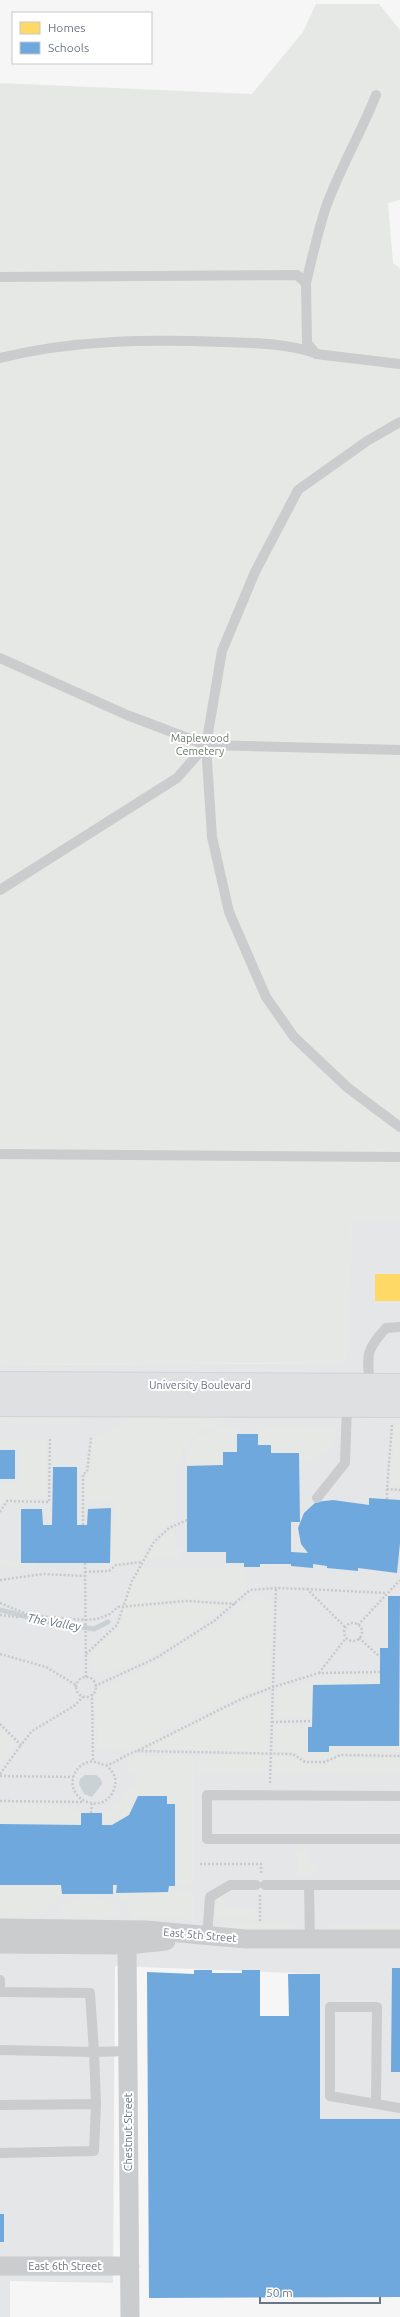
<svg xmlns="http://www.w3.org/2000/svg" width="400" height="2317" font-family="Ubuntu,sans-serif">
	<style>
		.built { fill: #e5e6e7 }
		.green { fill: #e5e8e4 }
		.water { fill: #cbd2d5 }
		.homes { fill: #ffd966 }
		.schools { fill: #6fa8dc }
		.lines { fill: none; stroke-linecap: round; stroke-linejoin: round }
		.stream { stroke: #cbd2d5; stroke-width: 5 }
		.secondary-casing { stroke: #d2d3d4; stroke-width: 24 }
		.path { stroke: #c8c9ca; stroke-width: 2.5; stroke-dasharray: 2 2; stroke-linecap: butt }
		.service { stroke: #cbcccd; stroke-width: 10 }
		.minor { stroke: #cbcccd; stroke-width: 19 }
		.secondary { stroke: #dfe0e1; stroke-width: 22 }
		.labels { text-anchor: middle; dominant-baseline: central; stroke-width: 4; stroke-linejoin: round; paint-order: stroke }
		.park-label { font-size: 11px; fill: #6a7a68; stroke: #fff }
		.street-label { font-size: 11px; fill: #6a7683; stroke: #fff }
		.water-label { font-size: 12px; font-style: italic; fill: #66767f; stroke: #fff }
	</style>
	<rect width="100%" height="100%" fill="#f6f6f6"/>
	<path class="built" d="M352,1221h48v900h-82l1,-147 -204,-8 -2,317 -103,-2v36h-10v-952l346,-2z"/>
	<path class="green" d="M316,4h63l21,26v170l-12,3 5,60 7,5v953h-48l-5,142 -347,2v-1282l252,11 51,-62z
		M0,1410l93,6 -14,6h-79z
		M136,1418l77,1 10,6c-22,2 -42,15 -42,39h-5l-1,55 -20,17 -17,25 -14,3 -10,-1 -7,7 -19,1v-3h7v-5h15l1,-34 4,-2v-27h-29v-22l4,-1 2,-38 35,-19z
		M400,1420v67l-7,-3 -1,-7 2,-53 1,-3z
		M257,1426h50l30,4c-4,19 -22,28 -37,37l-1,-14h-28v-8h-13z
		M218,1429h20l-1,23h-14v13l-38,-1c1,-20 15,-29 33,-35z
		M0,1440h46v59h-40l-6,8v-23h20l-1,-36h-19z
		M175,1527v23l12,-1v2l-6,1v6h-34l15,-20z
		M0,1557l7,4 30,2v5l-13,4 3,-3 -27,-5z
		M143,1567h101l2,19 -3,9 -11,6 -49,-3 -57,8 4,-16z
		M258,1596l7,4 7,-1 -2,86 -66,26 -73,39 -25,-1 -8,-3 -2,-44 1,-10 69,-36 66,-43 17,-15z
		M182,1604l45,2 -54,38 -48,24 -13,4 -21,-2c-4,-23 16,-27 27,-43 4,-5 4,-12 6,-18z
		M380,1676v8l-67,1 -1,32h-35v-27l55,-13z
		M269,1692l-1,59 -113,-1 -1,-4 4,-3 70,-35z
		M399,1701v51h-60l-14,8 -20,-1 -11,-7h-19l1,-25h32v25h20l1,-6h69z
		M0,1728l13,12 2,5 -15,21z
		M132,1756h62v123l-3,4h-16v-79h-8v-8h-29c-4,18 -18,28 -36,29v-12l16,-8 10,-19h8v-16h-8l-1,-10z
		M199,1756h69v17l-69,-1z
		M275,1757h17l13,7 20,1 15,-8 60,1v11h-2v5l-124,-1z
		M0,1805h70l11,8v12l-81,-1z
		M307,1849l1,14 8,1v9l-3,2h-15l-1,-25z
		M0,1885h61l1,9 -19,21h-43z
		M113,1885h4v8l75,-2 2,2v26l-61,-1 -9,-16 -11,-8z
		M86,1896c15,1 28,8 35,21l-65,-2 10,-12z
		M223,1897l2,2 1,10h34v10l-43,-1 -1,-13 2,-7z
		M218,1923h81l-5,5c-14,1 -67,4 -76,-5z
		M321,1924h79v6l-69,-1 -6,-2z"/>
	<path class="water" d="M85,1775h11l5,4 1,5 -10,13 -8,-3 -5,-10 1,-5z"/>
	<path class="homes" d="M375,1274h25v27h-25z"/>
	<path class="schools" d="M237,1434h21v11h13v8h28l1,69h-9v30l17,1 -7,-9 -3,-16 6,-15 12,-11 17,-2 36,5v-7l31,2v43l-3,30 -39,-5v3l-31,-3v-2l-14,-2v4l-22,-2v-2h-31v3h-16v-4h-18v-11h-39v-86l36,-1v-13h14z
		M0,1450h15v29h-15z
		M53,1467h24v58h10l1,-16 23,-1 -1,55h-89v-54h21l1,16h9z
		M388,1596h12l-1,150h-70v6h-21v-25h4l1,-42 67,-1v-36h8z
		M138,1796h29v8h8v82h-6l-1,6 -52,1 1,-8h-4v9h-51l-1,-9h-61v-61l81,1v-12h21v12h10l17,-10z
		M392,1968h8v104h-9z
		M194,1970h18v3h30v-3h18v46h29l-1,-42h32v145h80v178l-251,1 -2,-326 47,2z
		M0,2214h4v28h-4z"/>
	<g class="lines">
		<path class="stream" d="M0,1610l44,11 50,8 14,-7"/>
		<g class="secondary-casing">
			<path id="secondary" d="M0,1383l400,2
				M0,1405l400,1"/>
		</g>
		<path class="path" d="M392,1425l-5,64 13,1
			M387,1499v-10
			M0,1512l7,-11 42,1 1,-64
			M83,1525v-51l4,-2 4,-34
			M85,1563l1,115
			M85,1572l24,-1 7,-6 26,-3
			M0,1580l43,-6 42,2
			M307,1589l79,4
			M0,1603l29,12 56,5 12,-1 13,-5 8,-7 68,-6 50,3
			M0,1615l17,2 10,-2
			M344 1632a9 9 0 1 1 18 0a9 9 0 1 1-18 0Z
			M358,1625l42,-45
			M359,1638l21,19
			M0,1654l46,13 30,18
			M86,1654l31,-29 15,-44 22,-39 15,-14 18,-8
			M380,1672l-61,1 -46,14 -34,13 -102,51 156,3 12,8h20l15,-7 60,1
			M319,1673l27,-35
			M76 1687a10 10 0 1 1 20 0a10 10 0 1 1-20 0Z
			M95,1686l61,-28 58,-37 36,-31 26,-2 31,1 38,38
			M92,1694l1,67
			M272,1722l40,-1
			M0,1724l21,21 11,-14 42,-25 9,-9
			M106,1765c7,6 12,14 8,24 -9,28 -52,11 -39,-16 2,-5 8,-10 14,-11 7,-2 11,3 17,3 9,-1 21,-12 31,-14
			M0,1774l21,-29
			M0,1776l73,1
			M270,1783l6,-195
			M0,1801l83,1
			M91,1813l1,-9
			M200,1864h61v10
			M260,1921v-26"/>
		<path class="service" d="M0,277l297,-2 9,8 1,60 9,11 84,10
			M306,283c6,-25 12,-52 20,-76 14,-39 35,-74 50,-112
			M0,358c72,-18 148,-19 223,-16 31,1 62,1 92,11
			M400,422l-33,19 -69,49 -43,82 -33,79 -16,94 6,92 17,75 37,85 28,40 54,51 52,39
			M0,658l127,57 79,30 194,5
			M0,890l177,-112 29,-33
			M0,1154l400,3
			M370,1385c-3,-30 -5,-34 16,-57l14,-1
			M317,1498l28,-35 2,-57
			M400,1796l-193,-1v44h193
			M265,1885h135
			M309,1885l1,54
			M207,1937l3,-40 20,-12h26
			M0,1980v12
			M0,1992l90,1 4,59 34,-1
			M0,2050l94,2 2,52 -96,1
			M376,2103l1,-96h-47v89l70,12
			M1,2153l93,-2 2,-47"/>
		<path class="minor" d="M0,1928l146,2 100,9h154
			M0,1944l127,1 39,-4
			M127,1947l3,370
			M0,2266h130"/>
		<use href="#secondary" class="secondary"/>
	</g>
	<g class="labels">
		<g class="park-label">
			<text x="200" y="738">Maplewood<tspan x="200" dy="13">Cemetery</tspan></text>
		</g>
		<g class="street-label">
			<text x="200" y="1385">University Boulevard</text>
			<text transform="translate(200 1935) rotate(5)">East 5th Street</text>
			<text transform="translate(128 2132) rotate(-90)">Chestnut Street</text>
			<text x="65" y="2266">East 6th Street</text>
		</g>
		<g class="water-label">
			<text transform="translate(54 1622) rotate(10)">The Valley</text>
		</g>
	</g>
	<rect x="12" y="12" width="140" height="52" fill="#ffffff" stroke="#c3c8cd"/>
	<rect x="20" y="22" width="20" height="12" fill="#ffd966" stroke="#c3c8cd"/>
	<text x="48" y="32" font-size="12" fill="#6a7683">Homes</text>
	<rect x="20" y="42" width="20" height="12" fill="#6fa8dc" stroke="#c3c8cd"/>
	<text x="48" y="52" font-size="12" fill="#6a7683">Schools</text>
	<path d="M260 2297v6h120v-6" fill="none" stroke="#6a7683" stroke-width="2"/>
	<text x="266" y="2297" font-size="12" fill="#6a7683" stroke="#ffffff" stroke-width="3" paint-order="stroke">50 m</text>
</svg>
